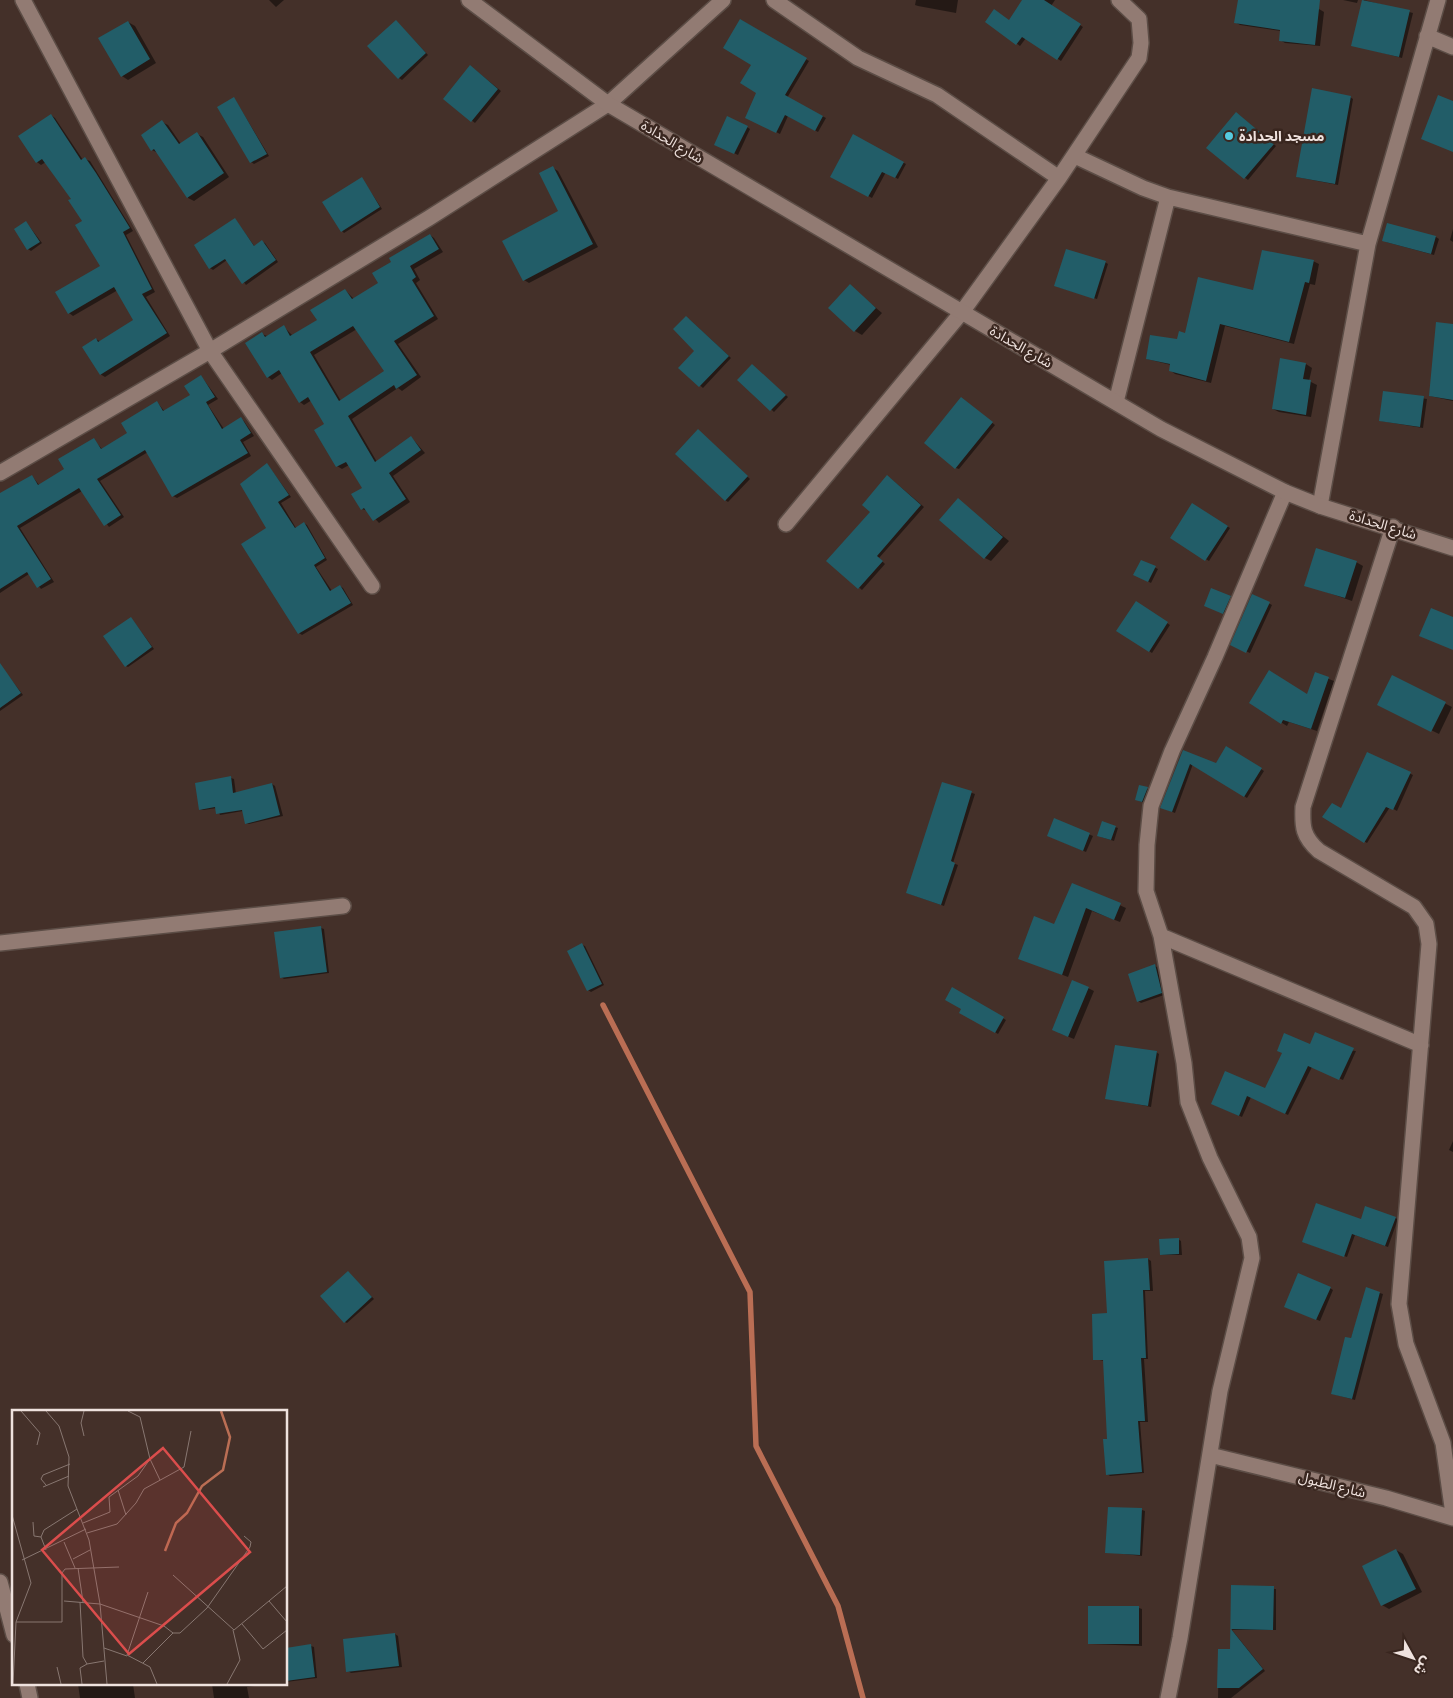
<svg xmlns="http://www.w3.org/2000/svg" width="1453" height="1698" font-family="Signika,'Noto Sans Arabic',sans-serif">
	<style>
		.shadow { fill: #0007; fill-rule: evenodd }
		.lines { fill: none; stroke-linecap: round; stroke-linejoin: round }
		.stream { stroke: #ba6e54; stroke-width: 5.5 }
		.building { fill: #225d68; fill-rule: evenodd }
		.street-casing { stroke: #5c4d46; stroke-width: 18 }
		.secondary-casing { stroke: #5c4d46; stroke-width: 18 }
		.street { stroke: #927b73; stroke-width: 15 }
		.secondary { stroke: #927b73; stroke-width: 15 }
		.poi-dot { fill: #55cadf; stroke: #39261f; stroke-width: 2 }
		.labels { text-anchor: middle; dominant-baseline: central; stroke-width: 5; stroke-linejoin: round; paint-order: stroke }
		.poi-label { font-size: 14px; font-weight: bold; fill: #efe2de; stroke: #39261f; text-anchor: start }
		.street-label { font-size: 14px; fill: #efe2de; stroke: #39261f }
		.inset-river { fill: none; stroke: #ba6e54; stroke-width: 2.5 }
		.inset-road { fill: none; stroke: #887771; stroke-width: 1 }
		.view { fill: #db4d4c; fill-opacity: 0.15; stroke: #db4d4c; stroke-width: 2.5 }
		.inset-edge { fill: none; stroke: #efe2de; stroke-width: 2.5 }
	</style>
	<rect width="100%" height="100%" fill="#443029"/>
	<path class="shadow" d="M269,0h15l-8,7z
		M916,0h42l-2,13 -38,-7 -3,-1z
		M1024,0h31l-4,6 32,21 -22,34 -35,-23 -6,8 -33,-24h23z
		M1239,0h59l-1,6 22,3 5,3 -4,34 -35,-3 -5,-3 1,-9 -41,-6 -5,-3z
		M1343,0h15l-1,3z
		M1364,0l49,13 -11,45 -49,-13z
		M741,20l68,41 -22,37 39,20 -8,14 -30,-16 -8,18 -34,-17 12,-24z
		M396,21l32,34 -26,25 -3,-2z
		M128,22l7,4 21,37 -28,17 -6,-4z
		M474,69l27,22 -26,32 -30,-24z
		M1350,97l3,2 -15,86 -41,-8z
		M234,98l35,58 -15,8 -3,-2z
		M51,115l4,3 28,42 2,-1 5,2 43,70 -7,4 29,57 -9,5 24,39 -65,41 -5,-3 -4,-35 5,3 33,-22 -16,-30 -45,26 -4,-3 32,-47 -28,-67 -27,-37 -5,3 -4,-3z
		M1239,115l37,31 -28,34 -40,-32z
		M162,122l6,3 13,19 16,-10 6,3 26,40 -35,24 -6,-3 -30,-45 -6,-3z
		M747,127l3,2 -12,26 -19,-9z
		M853,136l53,28 -8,15 -12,-7 -14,26 -41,-22z
		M553,168l5,3 40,76 -69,36 -5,-3 36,-68z
		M362,179l20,30 -38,24 -2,-2z
		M235,219l20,28 7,-5 3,1 13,19 -32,23 -19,-25 -14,10 -3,-2z
		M26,222l16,21 -11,8 -3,-2z
		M1453,229v13l-3,-2z
		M430,235l4,3 9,14 -29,17 6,11 -4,3 22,36 -40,25 23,33 -19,14 -4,-3 -46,31 25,43 34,-25 14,16 -32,23 17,26 -31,21 -11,-12 -6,-2 2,-21 -15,-23 -7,4 -5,-3 -11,-42 -14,-24 -8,5 -4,-3 -18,-29 -10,7 -4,-3 -6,-43 5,2 17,-9 9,9 25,-16 27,-30 9,9 26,-16 13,-21zM357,329l29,43 -45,29 -27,-46z
		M1436,237l3,2 -5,16 -48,-13z
		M1313,261l6,3 -4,21 -5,-1 -16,60 -69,-18 -14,57 -36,-9 -5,-4 1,-5 -24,-6 107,-67z
		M1105,262l3,2 -11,35 -39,-12z
		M850,286l32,27 -20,22 -7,-4z
		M689,319l42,39 -28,30 -23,-20 16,-17z
		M1453,325v76l-23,-5z
		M1306,364l6,4 -3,13 8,4 -6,32 -32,-5 -6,-3z
		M753,366l35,31 -14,15 -35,-32z
		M201,376l17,23 -10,6 16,24 17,-10 3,2 10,15 -11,6 8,14 -74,42 -4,-2 -25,-44 -48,29 24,36 -15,10 -27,-36 -62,37 34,54 -13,7 -12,-15 -29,19v-99l32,-18 8,10 26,-16 28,-30 8,9 27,-16 28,-31 8,10 26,-17z
		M1385,392l42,7 -4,29 -42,-7z
		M964,400l31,25 -36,44 -3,-1z
		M699,431l51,48 -22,23 -3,-2z
		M267,464l24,33 -10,6 15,25 8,-5 3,2 20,35 -11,7 16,24 8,-5 3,2 10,17 -51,30 -3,-2 -32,-105z
		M890,478l34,29 -45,51 6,6 -23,26 -34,-29 44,-49z
		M958,500l51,41 -18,20 -6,-3z
		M1193,505l37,23 -21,33 -37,-23z
		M1142,561l16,8 -7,14 -16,-8z
		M1356,562l7,4 -11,35 -46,-16z
		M1253,595l19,10 -22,48 -18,-8z
		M1230,597l3,2 -7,15 -18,-7z
		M1136,603l34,22 -18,28 -34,-22z
		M131,618l23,31 -26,18 -2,-1z
		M4,670l19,25 -23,16v-38z
		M1316,674l18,7 -17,50 -28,-9 -2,4 -37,-23 58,-7z
		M1393,677l59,30 -13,27 -53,-26z
		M1227,747l37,24 -17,27 -54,-34 -18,49 -10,-4 18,-57 33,12z
		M1368,753l45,22 -16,36 -7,-4 -23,36 -43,-26 17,-7z
		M231,778l3,1 2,15 36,-10 3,2 8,30 -34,8 -3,-1 -3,-12 -23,4 -3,-7 -14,2 -3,-1z
		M943,783l32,11 -22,69 5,2 -14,41 -37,-13z
		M1140,786l10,4 -4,13 -7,-2z
		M1055,819l38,17 -7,16 -35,-15z
		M1115,827l3,1 -4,13 -13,-4z
		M1073,884l53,24 -6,14 -28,-11 -24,66 -49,-19 36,-32z
		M321,928l3,1 5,44 -45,6 -3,-2z
		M582,945l3,1 19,39 -13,7 -3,-2z
		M1154,966l3,1 7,28 -23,8 -3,-2z
		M1088,988l6,3 -20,48 -15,-6z
		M953,989l53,31 -8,14 -37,-22 2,-3z
		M1310,1046l46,5 -13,29 -31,-13 -24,48 -37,-18 -9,20 -27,-12 51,-15z
		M1156,1052l3,2 -8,53 -44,-9z
		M1453,1141v11l-4,-2z
		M1395,1218l3,1 -10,28 -33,-12 -8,22 -41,-14 55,-23z
		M1178,1239l3,2 1,14h-21z
		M1148,1259l3,2 2,30h-8l3,68h-4l4,63h-8l4,51 -34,3 -3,-2 2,-34 -5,-79 -9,-2 14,-45z
		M348,1272l26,27 -27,24 -2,-1z
		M1330,1288l3,2 -13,31 -32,-13z
		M1367,1289l16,5 -28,106 -22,-6z
		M1142,1510l3,1 -3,45 -36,-4z
		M1396,1550l7,4 19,38 -33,17 -7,-4z
		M1232,1587l44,2v41h-44l33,41 -34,27h-13l1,-48h13z
		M1139,1608l3,1v37l-53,-2z
		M395,1634l3,2 4,31 -51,6 -3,-2z
		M311,1646l3,1 3,31 -31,4v-33z
		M78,1684h55l2,14h-55z
		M212,1684h56l-21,3 2,11h-35z"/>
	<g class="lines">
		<path class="stream" d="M603,1005l147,287 6,154 82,160 25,92"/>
	</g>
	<path class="building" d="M1022,0h22l37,24 -24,36 -35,-23 -6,8 -31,-23 9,-13 15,11z
		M1238,0h82l-5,45 -36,-4 1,-11 -46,-7z
		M1362,0l48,10 -11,47 -48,-11z
		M740,19l67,39 -22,37 38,21 -8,15 -30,-16 -9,18 -31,-15 11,-25 -16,-10 11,-18 -28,-17z
		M396,20l30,33 -28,26 -31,-33z
		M128,21l22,38 -29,18 -23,-39z
		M470,65l28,24 -27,33 -28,-23z
		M1312,88l39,8 -16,88 -39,-7z
		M1438,95l15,6v51l-32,-13z
		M234,97l33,57 -17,9 -33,-56z
		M1236,112l38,32 -30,35 -38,-31z
		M51,114l30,46 4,-3 11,16 34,55 -7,4 29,57 -10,5 25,39 -67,42 -18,-28 14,-9 2,4 35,-22 -19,-33 -46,27 -13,-22 45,-26 -25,-41 7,-4 -14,-21 3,-1 -29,-40 -6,4 -18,-27z
		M727,116l21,10 -14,28 -20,-9z
		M162,120l17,24 18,-12 27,41 -37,25 -33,-49 -3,2 -10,-16z
		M853,134l51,28 -9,16 -13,-6 -14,25 -38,-20z
		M553,166l40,78 -70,37 -21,-40 56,-30 -19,-38z
		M362,177l18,30 -39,25 -19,-30z
		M235,218l19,28 8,-6 14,20 -34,24 -17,-25 -16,10 -15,-24z
		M26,221l14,21 -13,8 -13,-21z
		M1387,223l49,13 -5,18 -49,-13z
		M430,234l9,15 -29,17 6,11 -4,3 22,36 -40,25 23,34 -21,14 -2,-4 -46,31 27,46 36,-26 10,14 -32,23 17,26 -33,22 -9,-13 -3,2 -10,-16 11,-6 -16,-26 -10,5 -22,-37 10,-6 -16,-27 -9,6 -20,-33 -12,8 -22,-35 17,-11 3,5 19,-12 6,11 27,-16 -7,-10 35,-21 7,10 26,-16 -6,-10 19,-11 -2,-4zM353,326l31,45 -45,30 -29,-49z
		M1066,249l40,12 -12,38 -40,-13z
		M1262,250l52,10 -5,23 -4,-1 -16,60 -69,-18 -14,57 -37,-10 1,-7 -24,-5 4,-24 27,4 2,-8 6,2 13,-56 55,13z
		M850,284l26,24 -22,24 -26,-24z
		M686,316l43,40 -30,31 -21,-19 16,-17 -21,-22z
		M1436,322l17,2v76l-24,-4z
		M1280,358l26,5 -3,16 8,1 -5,35 -34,-6z
		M752,364l34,31 -16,16 -33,-31z
		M201,375l14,22 -9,5 16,27 19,-12 10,16 -11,7 8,13 -76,44 -27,-47 -48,29 24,36 -17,11 -25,-38 -62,38 34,53 -14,9 -10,-16 -27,17v-96l32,-18 6,10 26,-16 -6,-10 36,-21 7,11 26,-16 -6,-10 36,-22 6,10 27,-16 -6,-9z
		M1383,391l41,5 -4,31 -41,-6z
		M961,397l32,25 -38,47 -31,-26z
		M698,429l50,47 -23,25 -50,-47z
		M267,463l22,32 -11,7 17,26 9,-6 21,36 -11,7 16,26 10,-6 11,18 -53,31 -57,-90 25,-16 -26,-44z
		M887,475l34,30 -44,51 6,5 -25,28 -32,-28 44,-49 -8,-7z
		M958,498l45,39 -19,22 -45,-39z
		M1192,503l36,23 -23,35 -35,-23z
		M1316,548l41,13 -12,37 -41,-12z
		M1141,560l15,6 -8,16 -15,-7z
		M1211,588l20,8 -8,18 -19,-8z
		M1252,594l18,8 -24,51 -16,-8z
		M1136,601l32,21 -19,30 -33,-21z
		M1431,608l22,9v33l-34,-14z
		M131,617l21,30 -27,20 -22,-31z
		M0,663l21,30 -21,15z
		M1269,670l38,24 8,-22 14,5 -18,52 -28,-9 -2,4 -32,-21z
		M1392,675l54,27 -15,30 -54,-27z
		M1226,746l36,22 -18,29 -54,-33 -18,48 -12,-4 23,-58 33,13z
		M1367,752l44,20 -18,38 -7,-3 -22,36 -42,-26 10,-14 9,5z
		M231,776l2,17 39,-10 8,32 -35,9 -3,-14 -26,4 -1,-7 -16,3 -4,-27z
		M942,782l30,9 -21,70 4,2 -14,42 -35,-12z
		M1139,785l9,2 -6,15 -7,-2z
		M1054,818l36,15 -7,18 -36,-15z
		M1102,821l14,5 -5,14 -14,-4z
		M1072,883l49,20 -7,17 -28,-12 -24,67 -44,-16 16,-43 20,8z
		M321,926l6,46 -47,6 -6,-46z
		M582,943l20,41 -15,7 -20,-40z
		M1155,964l7,29 -25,9 -9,-28z
		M1072,980l17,7 -21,50 -16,-7z
		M952,987l52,30 -9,16 -36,-20 2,-4 -16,-9z
		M1315,1032l39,16 -15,32 -31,-14 -23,48 -38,-18 -8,20 -28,-12 14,-33 40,17 17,-35 -5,-2 7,-18 26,11z
		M1115,1045l42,6 -9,55 -43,-7z
		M1316,1203l45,16 4,-13 31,11 -11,29 -33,-12 -8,23 -42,-15z
		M1179,1238v16l-19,1 -1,-16z
		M1148,1258l2,32h-7l3,68h-5l4,63h-7l4,51 -36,3 -3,-36h4l-4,-79h-10l-1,-46 15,-1 -3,-52z
		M348,1271l24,26 -28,26 -24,-27z
		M1298,1273l33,14 -15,33 -32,-13z
		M1366,1287l14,5 -28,107 -21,-5 14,-57 6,1z
		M1108,1507l34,1 -2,47 -35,-2z
		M1396,1549l20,40 -35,17 -19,-40z
		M1231,1585l43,1 -1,44 -42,-1 32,40 -24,19h-22l1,-39h12z
		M1088,1606h51v38h-51z
		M395,1633l4,33 -53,6 -3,-33z
		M311,1644l4,33 -29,4v-33z"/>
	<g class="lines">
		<g class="street-casing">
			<path id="street" d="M23,0l187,351 162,235
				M774,0l84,58 79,37 122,83
				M1427,36l26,11
				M1075,156l68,32 25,9 200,47
				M1116,402l52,-205
				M0,473l210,-122 219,-133 179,-114 115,-104
				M1320,506l48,-262 70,-244
				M786,524l176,-212 97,-134 80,-120 2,-15 -2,-24 -20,-19
				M1393,527l-90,280c-1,20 0,30 16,44l95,56 12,17 3,20 -30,360 7,40 37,99 10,71
				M1161,936l260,109
				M0,943l343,-37
				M1210,1455l176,43 67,20
				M0,1582l14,53
				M27,1684l3,14
				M1168,1698l12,-60 40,-247 32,-133 -3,-21 -39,-79 -22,-56 -4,-39 -23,-127 -15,-45 1,-46 4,-39 21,-55 43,-94 70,-165"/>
		</g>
		<g class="secondary-casing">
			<path id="secondary" d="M469,0l139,104 553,325 124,63 35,14 133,42"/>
		</g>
		<use href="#street" class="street"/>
		<use href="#secondary" class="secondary"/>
	</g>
	<circle class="poi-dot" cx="1229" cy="136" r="5"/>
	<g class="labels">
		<g class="poi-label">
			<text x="1239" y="136">مسجد الحدادة</text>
		</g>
		<g class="street-label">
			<text transform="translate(672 142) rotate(31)">شارع الحدادة</text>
			<text transform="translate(1021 347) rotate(30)">شارع الحدادة</text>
			<text transform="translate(1383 525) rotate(17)">شارع الحدادة</text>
			<text transform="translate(1332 1485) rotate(14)">شارع الطبول</text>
		</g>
	</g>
	<g transform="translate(12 1410)">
		<rect width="275" height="275" fill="#443029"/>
		<path class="inset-river" d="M153,141l11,-28 11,-10 15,-27 21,-16 7,-33 -9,-26"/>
		<path class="inset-road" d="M9,1l19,22 -3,12M34,1l13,15 10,31 -1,29 21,54 11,64 7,80M72,1l-3,12 3,13M116,1l12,6 10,42 10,21M34,75l-5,-6 2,-4 27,-11M31,77l26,-11M106,80l8,25M0,105l19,68 -15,39 -3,62M21,112l1,14 7,1M71,113l27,-11 -1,-15 29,-21 12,-17M75,123l30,-9 19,-21 8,-14 40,-22 7,-36M52,132l11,26M34,140l-5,-13 3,-7 33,-21M61,149l17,-9M10,150l64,-31M66,158l5,34M161,165l61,55 53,-44M136,182l-21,63 23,12 7,17M52,191l36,3 64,22 9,7h7l27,-25 43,-61 1,-5 -7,-6M257,191l18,21M68,192l3,55 4,7 17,-3M4,212h46v-49l3,-4 54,-2M230,214l21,25 24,-19M92,238l23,8M131,253l30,-30M45,257l4,17M70,274l-2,-16 7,-4M215,274l13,-24 -7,-30"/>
		<path class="view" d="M151,38l87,104 -121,102 -87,-104z"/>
		<rect width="275" height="275" class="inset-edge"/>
	</g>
	<g transform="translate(1413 1658) rotate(130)" stroke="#39261f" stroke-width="4" paint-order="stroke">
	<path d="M0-4L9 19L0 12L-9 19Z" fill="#efe2de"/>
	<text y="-8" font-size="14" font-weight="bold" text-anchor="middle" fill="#efe2de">ش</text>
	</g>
</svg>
